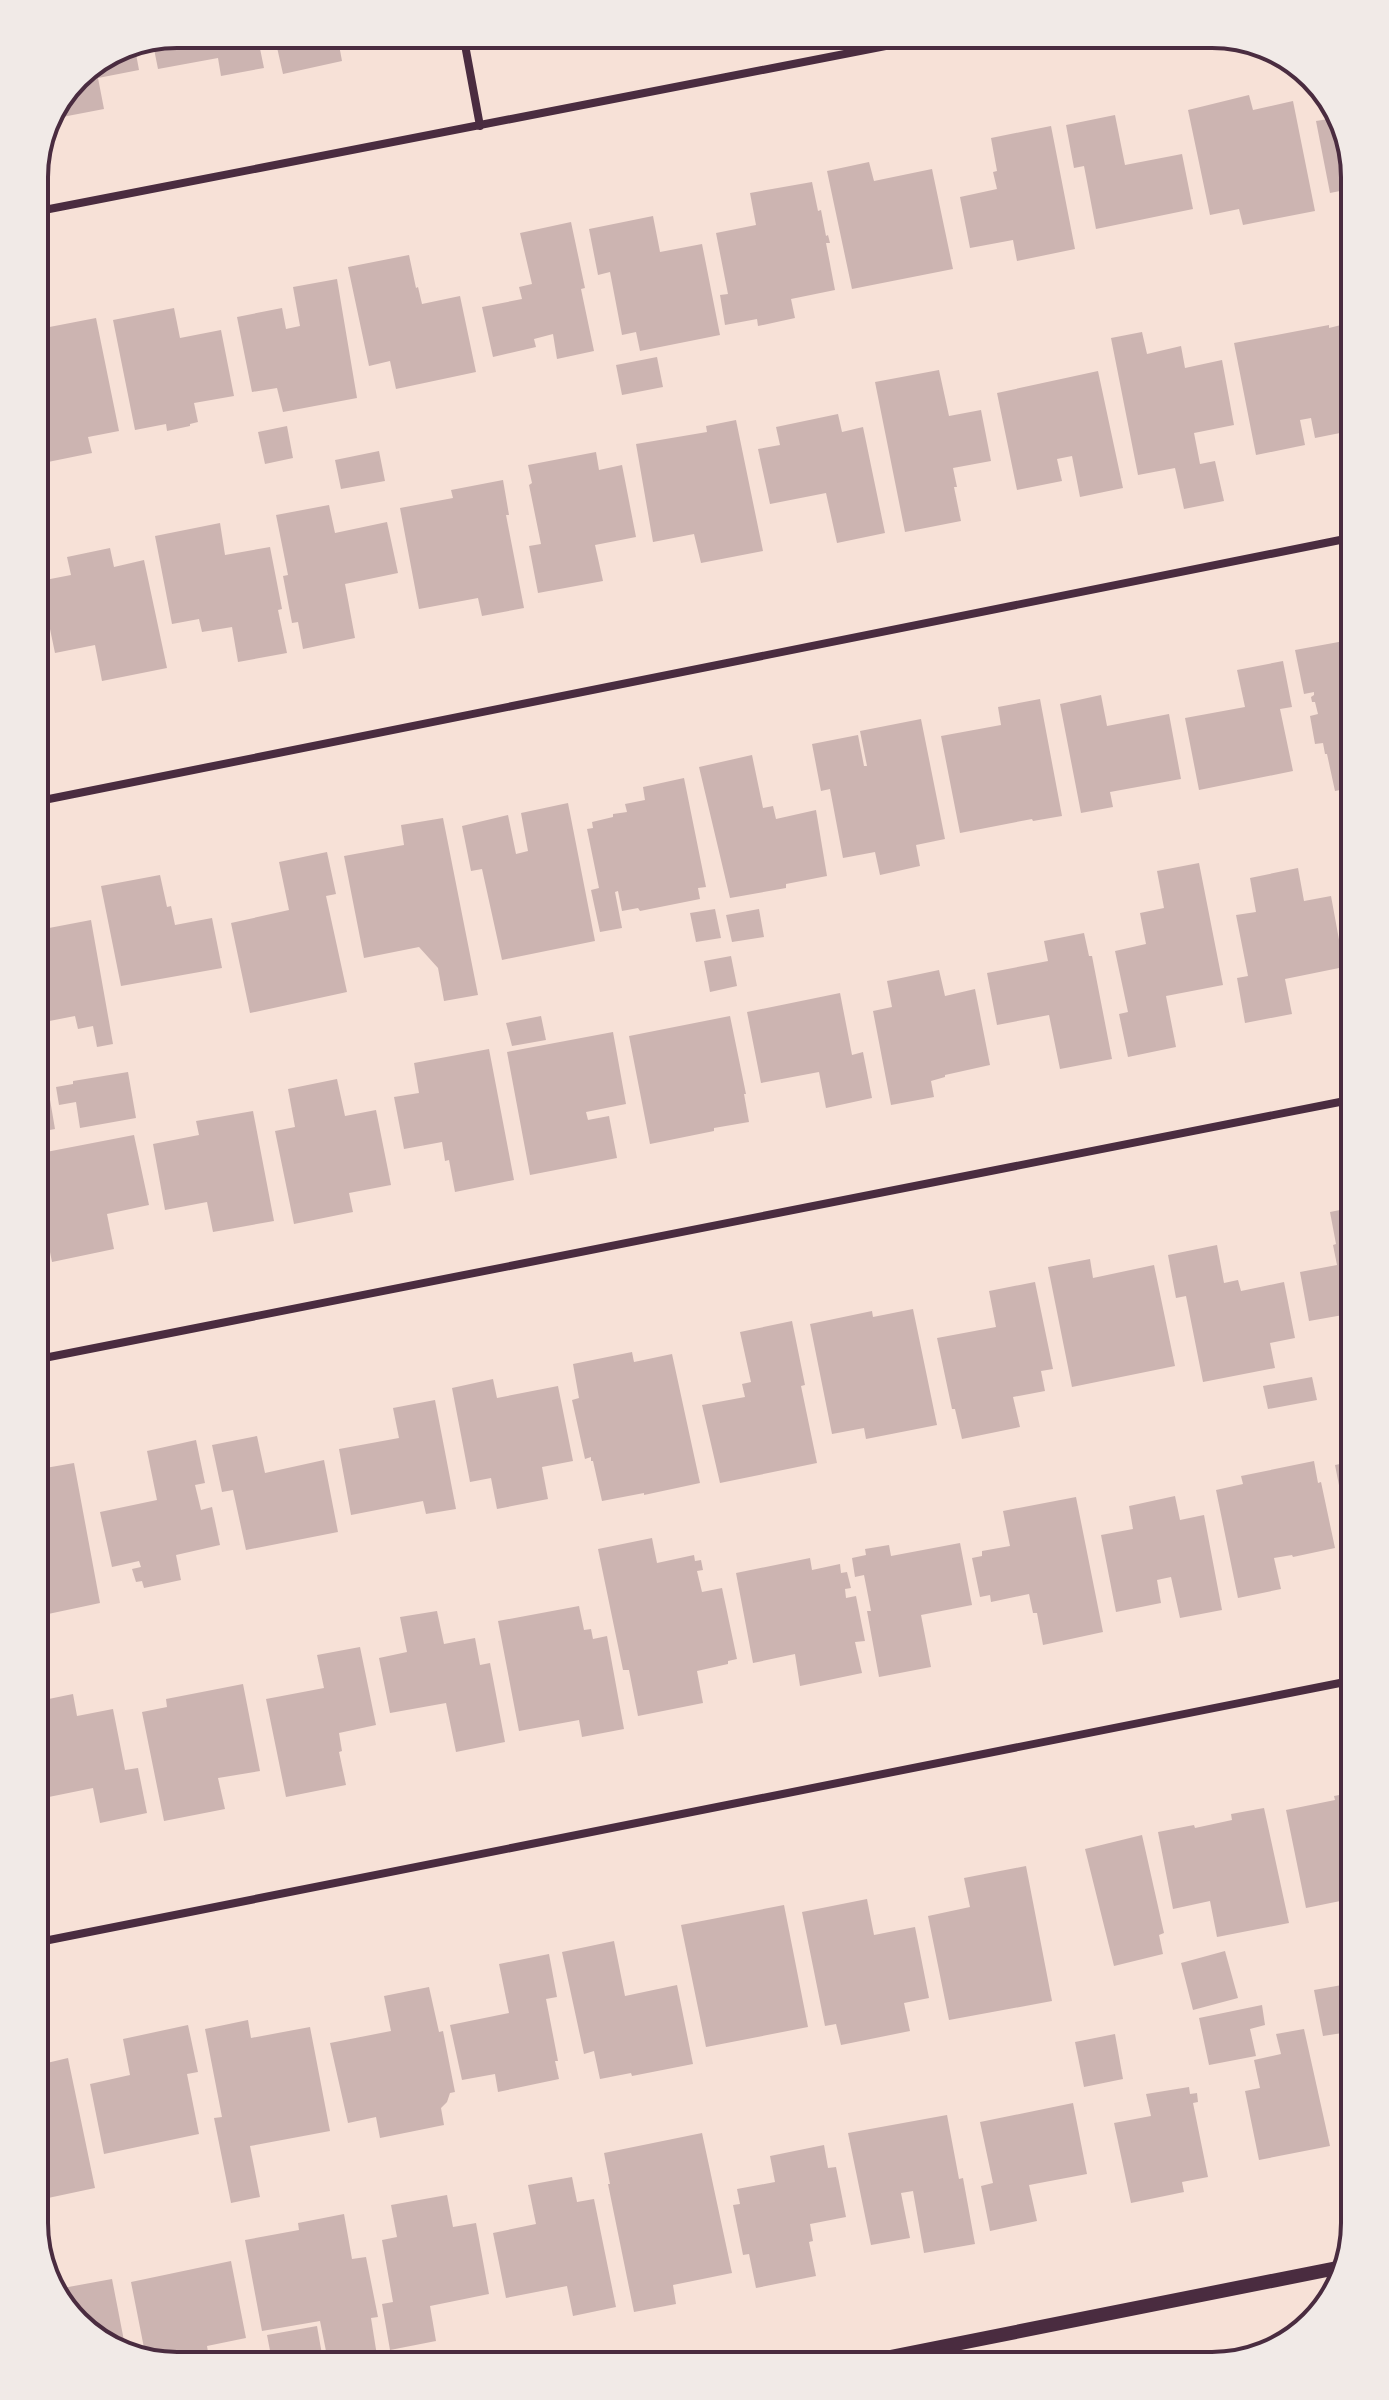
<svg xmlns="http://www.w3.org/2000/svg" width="1389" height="2400" font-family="'Fira Sans Condensed',sans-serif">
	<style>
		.building { fill: #ccb4b1 }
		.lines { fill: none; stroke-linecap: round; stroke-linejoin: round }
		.minor { stroke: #4a2c40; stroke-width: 8 }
		.tertiary { stroke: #4a2c40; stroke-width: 14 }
		.rim { fill: none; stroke: #4a2c40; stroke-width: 4 }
	</style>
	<rect width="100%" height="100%" fill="#f7e1d7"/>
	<path class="building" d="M177,34h80l7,34 -43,8 -3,-18 -60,11 -6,-30z
		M274,34h63l5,27 -59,13z
		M134,43l5,27 -41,8 6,31 -47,9 19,-42 47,-31z
		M1249,95l4,15 40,-9 22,110 -72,14 -4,-16 -29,6 -22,-105z
		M1115,115l10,50 57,-11 11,55 -97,20 -12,-63 -10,2 -8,-43z
		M1341,117l14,60v11l-25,5 -14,-72z
		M1051,126l24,123 -58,12 -4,-21 -43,8 -10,-51 37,-8 -4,-17 4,-1 -6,-33z
		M869,162l5,19 58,-12 21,100 -101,20 -25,-118z
		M812,182l6,29 3,-1 5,26 2,-1 2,8h-4l9,47 -44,9 4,19 -37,8 -1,-7 -32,6 -5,-30 8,-1 -12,-61 40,-8 -6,-32z
		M653,216l7,36 42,-8 18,91 -80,16 -4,-19 -14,3 -12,-63 -12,3 -9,-46z
		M571,222l14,66 -4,1 13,62 -37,8 -4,-25 -19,5 2,8 -43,10 -11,-50 40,-8 -3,-12 13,-3 -12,-51z
		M409,255l7,33 2,-1 4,17 38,-8 16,76 -80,17 -6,-28 -21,5 -21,-99z
		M337,279l20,119 -74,14 -6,-24 -25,4 -15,-75 45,-9 4,21 14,-3 -7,-39z
		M174,308l6,30 41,-8 13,66 -40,7 4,19 -8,2v2l-23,5 -1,-7 -31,6 -22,-110z
		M96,318l23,113 -31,6 4,16 -44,9 -4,-21 -10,2v-75l7,-2 -7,-36z
		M1345,324l10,54v5h-4l4,19v28l-40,8 -4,-20 -11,2 5,25 -49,10 -22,-112 95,-18v3z
		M1142,332l5,22 34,-8 4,22 37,-8 12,65 -40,8 6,31 15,-3 9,40 -40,8 -9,-41 -37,7 -27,-137z
		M657,357l6,30 -41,8 -6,-30z
		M939,370l10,46 32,-6 10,51 -38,7 4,19h-3l7,34 -56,11 -30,-150z
		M1098,371l25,117 -43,9 -8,-41 -15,3 5,22 -45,9 -20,-97z
		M838,414l4,18 21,-5 22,106 -48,10 -11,-50 -56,11 -12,-55 22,-4 -4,-18z
		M736,420l27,131 -62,12 -7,-29 -41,8 -17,-98 71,-12 -1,-6z
		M287,426l6,32 -28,6 -7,-32z
		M379,451l6,30 -44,8 -6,-29z
		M596,452l3,18 23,-5 14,72 -41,8 8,36 -65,12 -9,-47 12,-2 -12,-59 3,-2 -4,-18z
		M503,480l6,35h-3l18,93 -42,8 -4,-18 -59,11 -19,-101 53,-10 -2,-8z
		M329,505l6,28 52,-11 11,51 -53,11 10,54 -52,11 -5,-27 -6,1 -9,-47 5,-1 -12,-60z
		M220,523l5,32 45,-8 12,62 -4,1 9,43 -49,9 -6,-35 -30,5 -3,-13 -27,5 -17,-88z
		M110,548l4,19 30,-7 23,108 -65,13 -7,-36 -40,8 -15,-72 31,-6 -4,-18z
		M1355,639v39l-3,1 3,11v97l-20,4 -8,-37h-2l-2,-11 -8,1 -5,-28 8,-2 -3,-12h-3l-1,-5 3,-2v-3l-10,2 -9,-44z
		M34,644l8,32 -8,2z
		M1283,661l9,46 -12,2 13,62 -94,19 -14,-72 60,-11 -8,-37z
		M1101,695l6,31 62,-12 12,65 -71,13 3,15 -32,6 -21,-109z
		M1040,699l22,117 -29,5 -1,-2 -72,14 -19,-97 60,-11 -3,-18z
		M921,719l24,120 -29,6 4,21 -40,9 -5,-23 -32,6 -13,-69 -9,2 -9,-47 46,-9 6,31h3l-7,-35z
		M752,755l11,53 10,-2 3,13 40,-9 11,66 -41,8v4l-56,10 -31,-131z
		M684,778l22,109 -8,1 2,11 -60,12 -2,-3 -16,3 -4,-20 -3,1 7,36 -22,4 -9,-42 8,-2 -12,-59 6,-1 -1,-6 21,-5v-3l14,-2 -2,-8 20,-4 -2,-13z
		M568,803l27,138 -93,19 -20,-91 -11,2 -9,-45 46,-11 8,39 12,-3 -7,-38z
		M443,818l35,177 -34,6 -6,-33 -19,-21 -55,11 -20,-102 60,-11 -3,-20z
		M327,852l9,42 -10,2 21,96 -97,21 -19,-90 58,-13 -10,-48z
		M1199,863l24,122 -57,11 10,51 -48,10 -9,-43 9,-2 -13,-61 31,-7 -6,-31 24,-5 -7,-37z
		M1298,868l6,33 27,-5 13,71 -59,12 7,35 -47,9 -8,-45 11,-2 -12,-61 20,-3 -6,-34z
		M160,875l7,32 4,-1 4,19 37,-7 10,50 -101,18 -20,-100z
		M43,897l6,31 42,-8 22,124 -16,3 -4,-21 -15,3 -3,-13 -41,8v-125z
		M1355,906v27h-1l-6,-26z
		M715,909l6,29 -25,4 -6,-29z
		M759,909l5,28 -32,5 -6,-27z
		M1084,933l5,23h3l20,103 -52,10 -11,-54 -52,10 -10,-52 61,-12 -4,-20z
		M731,956l6,30 -27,6 -6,-31z
		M939,970l6,26 30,-7 15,76 -45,10v2l-14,4 3,16 -43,8 -18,-94 19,-4 -5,-26z
		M840,993l12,62 11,-3 9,46 -46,10 -7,-36 -58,11 -14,-71z
		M541,1016l5,24 -34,6 -6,-23z
		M730,1016l16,78h-2l5,28 -35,6v3l-64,13 -21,-108z
		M613,1032l13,72 -40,8 2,8 21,-4 8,42 -87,17 -23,-123z
		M489,1049l25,131 -59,12 -6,-32 -4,1 -3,-19 -38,7 -10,-52 25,-4 -5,-30z
		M128,1072l8,46 -56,10 -4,-26 -17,3 -3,-18 17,-3v-3z
		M337,1079l8,37 31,-6 15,75 -42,8 4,19 -59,12 -19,-93 20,-4 -7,-38z
		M48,1088l7,41 -21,4v-43z
		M253,1111l21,110 -61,11 -6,-30 -42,8 -12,-66 46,-9 -3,-14z
		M134,1135l15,70 -42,9 7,35 -62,13 -9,-45 7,-2 -8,-38h4l-5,-24z
		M1355,1207v123l-8,2 -4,-17 -34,6 -9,-49 37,-7 -4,-20 3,-1 -6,-32z
		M1217,1245l7,38 14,-3 3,11 43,-9 11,56 -25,5 5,25 -72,14 -17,-86 -10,2 -8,-43z
		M1090,1259l3,19 61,-13 21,101 -103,21 -24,-120z
		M1035,1282l18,87 -12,2 4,20 -32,6 7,30 -58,12 -7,-30h-3l-15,-71 59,-11 -7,-36z
		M913,1309l24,116 -71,14 -2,-11 -32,6 -22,-110 62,-13 1,6z
		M792,1321l13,64 -4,1 16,77 -97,20 -18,-78 43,-8 -3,-13 9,-2 -11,-50z
		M632,1352l2,10 38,-8 28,129 -56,12v-2l-42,8 -9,-40h-2v-4l-6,2 -13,-59 7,-2 -6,-34z
		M1312,1377l5,23 -49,9 -5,-23z
		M493,1379l4,19 61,-12 15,75 -31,6 6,32 -51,10 -6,-31 -21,4 -18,-94z
		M435,1400l21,109 -30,5 -3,-13 -72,14 -12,-66 60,-11 -6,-30z
		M257,1436l8,37 59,-13 14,72 -92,18 -13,-60 -11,2 -10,-47z
		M196,1440l9,43 -10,2 6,25 11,-3 8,38 -44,10 5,25 -37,8 -2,-7 -6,1 -4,-13 9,-2 -2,-6 -27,6 -12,-55 57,-12 -10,-49z
		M1314,1461l4,22 3,-1 14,66 -42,9 -1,-2 -18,3 7,31 -43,9 -22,-108 27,-6 -2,-8z
		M1355,1461v74l-6,1 -14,-71z
		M74,1463l26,140 -66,14v-147z
		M1175,1496l5,24 24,-5 18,95 -42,8 -9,-41 -14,3 4,23 -45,9 -15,-77 32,-6 -4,-23z
		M1076,1497l27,135 -60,13 -6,-32h-4l-4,-19 -38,8 -1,-7 -10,2 -8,-39 10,-2v-5l28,-5 -7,-35z
		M652,1538l5,25 37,-8 1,6 6,-1 2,10 -6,1 5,21 20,-4 15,71 -9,2v3l-31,7 6,32 -65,13 -9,-46h-6l-25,-121z
		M960,1543l12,62 -51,10 10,52 -52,10 -12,-66h4l-7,-36 -9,2 -3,-19 14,-3 -1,-6 24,-4 2,11z
		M810,1558l2,12 28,-6 1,9 6,-1 4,16 -6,1 1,9 10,-2 9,45 -10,1 7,31 -62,13 -5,-32 -42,9 -17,-90z
		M579,1606l5,24 7,-1 2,10 14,-3 17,93 -42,8 -3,-17 -60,11 -21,-110z
		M437,1611l7,33 31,-6 5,27 10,-2 15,79 -49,10 -10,-49 -56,10 -11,-55 28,-6 -7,-35z
		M360,1647l16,78 -37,8 3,18 -3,1 7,33 -60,12 -20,-98 58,-11 -7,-33z
		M243,1684l17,87 -42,7 7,31 -61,12 -22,-109 25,-5 -1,-8z
		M73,1694l4,22 36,-7 12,61 13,-2 9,45 -47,10 -7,-35 -59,12v-98z
		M1355,1792v106l-49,10 -20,-98 49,-10 -1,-4z
		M1264,1808l25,115 -72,14 -7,-36 -37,8 -15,-77 36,-7 1,3 37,-8 -1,-6z
		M1142,1835l22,98 -5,2 4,19 -49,12 -29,-117z
		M1026,1866l26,135 -103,19 -21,-104 42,-9 -6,-29z
		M867,1899l7,36 41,-8 14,71 -25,5 6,28 -69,14 -5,-21 -11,2 -23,-114z
		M784,1905l24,122 -102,20 -25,-122z
		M614,1941l11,55 52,-11 16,79 -61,12 -1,-3 -31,6 -6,-28 -10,3 -22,-102z
		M1225,1951l13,47 -45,12 -12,-47z
		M549,1954l8,43 -11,2 12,62h-3l4,18 -61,13 -3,-18 -33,6 -12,-55 59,-12 -10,-49z
		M1353,1983l2,48 -32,5 -9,-46z
		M429,1987l10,45 4,-1 12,61 -5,1 -3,9 -6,6 3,17 -64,13 -4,-21 -28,6 -18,-80 61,-12 -7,-35z
		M1262,2005l3,20 -15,4 6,27 -47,9 -10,-47z
		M248,2020l3,18 59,-11 20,104 -80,15 10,51 -29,6 -17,-85 8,-1 -17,-88z
		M188,2025l10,47 -11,2 12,60 -95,20 -14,-70 40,-9 -7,-36z
		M1304,2029l26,117 -71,14 -14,-69 15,-3 -6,-28 27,-6 -5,-20z
		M1115,2034l8,45 -39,8 -9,-45z
		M68,2058l27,130 -61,13v-135z
		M1189,2087l1,7 7,-1 1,9 -5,1 15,74 -26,5 2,10 -53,11 -17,-80 37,-7 -5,-22z
		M1073,2103l14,71 -58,11 8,36 -47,10 -9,-45 12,-3 -13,-61z
		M947,2115l12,64 4,-1 12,66 -51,9 -11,-62 -12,2 9,45 -39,7 -23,-112z
		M702,2133l30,140 -59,12 3,19 -42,8 -26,-128h2l-6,-31z
		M824,2145l4,23 8,-1 10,50 -36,7 3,17 -4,1 7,34 -60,12 -7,-34 -6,1 -10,-50 7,-1 -3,-15 38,-7 -5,-26z
		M572,2177l5,25 17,-3 22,108 -43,9 -6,-30 -61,12 -13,-65 43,-9 -8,-39z
		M447,2195l6,32 23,-4 13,71 -59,12 6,35 -46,9 -8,-46 11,-2 -11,-62 15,-3 -6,-32z
		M344,2214l8,45 14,-2 12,60 -7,1 7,44 -23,4h-26l-9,-45 -58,10 -17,-91 54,-10 -1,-7z
		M231,2261l15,77 -39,8 3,18 -3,2h-39l-22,-8 -15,-76z
		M112,2279l14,72 -28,-9 -46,-52z
		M317,2326l7,40h-51l-6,-31z"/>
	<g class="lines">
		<path class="minor" d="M463,34l17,92
			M34,212l913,-178
			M34,802l1321,-265
			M34,1360l1321,-261
			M34,1943l1321,-263"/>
		<path class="tertiary" d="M845,2366l497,-99"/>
	</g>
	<path d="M0 0H1389V2400H0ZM177 48H1212A129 129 0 0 1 1341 177V2223A129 129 0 0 1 1212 2352H177A129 129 0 0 1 48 2223V177A129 129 0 0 1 177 48Z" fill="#f1eae7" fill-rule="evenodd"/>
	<path class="rim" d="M177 48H1212A129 129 0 0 1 1341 177V2223A129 129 0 0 1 1212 2352H177A129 129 0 0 1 48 2223V177A129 129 0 0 1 177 48Z"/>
</svg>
